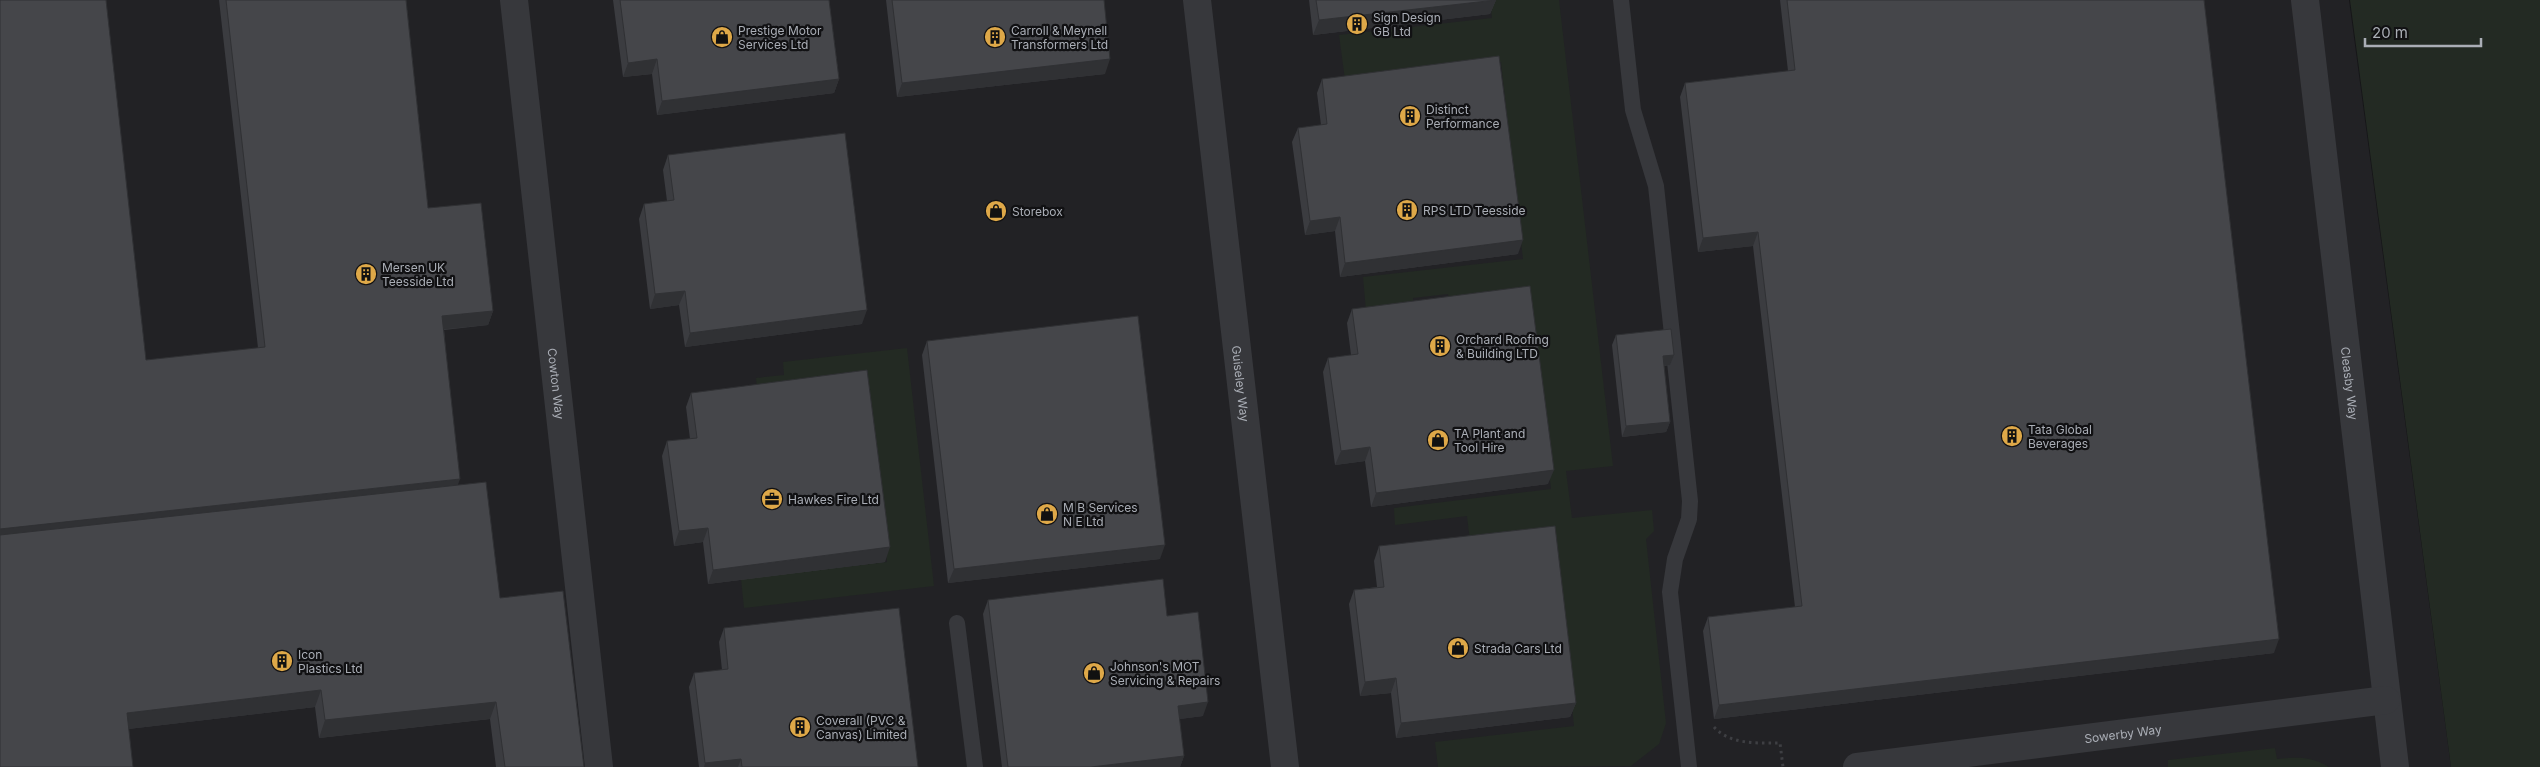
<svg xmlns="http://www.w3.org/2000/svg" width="2540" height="767" font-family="Inter,sans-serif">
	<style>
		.built { fill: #222225 }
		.green { fill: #232a23 }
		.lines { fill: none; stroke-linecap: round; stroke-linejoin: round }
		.path { stroke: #3e3f43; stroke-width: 3; stroke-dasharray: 2.5 4; stroke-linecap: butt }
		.lane { stroke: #37383c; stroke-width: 16 }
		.street { stroke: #37383c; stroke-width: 28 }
		.wall { fill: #3b3c40 }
		.shaded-wall { fill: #303134 }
		.building { fill: #45464a; stroke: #303134 }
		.labels { text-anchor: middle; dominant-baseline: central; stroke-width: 4.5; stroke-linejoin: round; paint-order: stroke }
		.poi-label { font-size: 12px; fill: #aaaeb6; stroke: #111113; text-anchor: start }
		.street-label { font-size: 12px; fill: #aaaeb6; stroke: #111113 }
	</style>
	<rect width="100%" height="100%" fill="#161618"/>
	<path class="built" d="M0,0h2349l102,767h-2451z"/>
	<path class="green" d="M1490,0h69l54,466 -47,5 6,47 80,-8 2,21 -8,8 20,184 -7,21 -28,22 -193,1 -3,-25 139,-16 -20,-196 -84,11 -3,-25 -72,9 -1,-17 157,-19 -23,-194 -79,8 -1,-9 -35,4 1,8 -48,5 -3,-34 160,-18 -22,-197 -156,18 -6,-45 153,-17z
		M2350,0h190v767h-89z
		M907,348l27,238 -190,22 -3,-29 146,-17 -22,-184 -108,12 -1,-12 28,-3 -1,-13z
		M2275,748l2,11c20,-2 34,-3 52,8h-161v-7z"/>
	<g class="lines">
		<path class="path" d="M1714,727c16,18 44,16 66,16l3,24"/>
		<path class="lane" d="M1621,0l12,110 23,76 34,315 -1,18 -14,40 -5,33 19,175
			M957,623l18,144"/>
		<g class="street">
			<path id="s1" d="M514,0l85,767"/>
			<path id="s2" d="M1197,0l88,767"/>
			<path id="s3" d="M2305,0l90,767"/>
			<path id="s4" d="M1857,767l529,-67"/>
		</g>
	</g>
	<path class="wall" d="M219,0h187l22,208 65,103 -5,14 -44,5 14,155 42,113 84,169h-88l-6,-48 -171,19 -4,-31 -187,22 -128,38 146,-407 112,-12z
		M613,0h216l10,79 -5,14 -177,22 -5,-41 -29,3z
		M886,0h218l1,74 -208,23z
		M1309,0h187l-6,14 -177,21z
		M1780,0h424l70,653 -560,66 -11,-88 5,-14 87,-10 -42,-361 -55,6 -18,-155 5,-14 103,-12z
		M1322,79l196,175 -178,23 -5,-46 -30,4 -13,-93 6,-14 23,-3 -4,-32z
		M668,155l194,169 -177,23 -6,-42 -29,4 -11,-90 5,-15 23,-3 -4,-31z
		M1352,309l196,175 -177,23 -6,-46 -30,4 -12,-93 5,-14 23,-3 -4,-32z
		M1616,335l58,20 -4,10 -6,1 6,56 -4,10 -44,5 -10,-92z
		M927,341l233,218 -212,24 -26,-228z
		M691,393l194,169 -177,22 -5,-42 -29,4 -12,-90 5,-15 23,-2 -4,-32z
		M1379,546l197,157 -6,14 -174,21 -5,-45 -31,3 -11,-92 5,-14 23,-3 -3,-26z
		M988,600l179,16 36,100 -24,3 5,37 -4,11h-178l-19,-153z
		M724,628l194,139h-219l-10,-80 5,-14 28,-3 -3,-28z"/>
	<path class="shaded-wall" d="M1496,0l-6,14 -177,21 6,-15z
		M657,59l-5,15 -29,3 5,-14z
		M1110,59l-5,15 -208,23 5,-14z
		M839,79l-5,14 -177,22 5,-14z
		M1340,217l-5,14 -30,4 5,-14z
		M1758,232l-5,14 -55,6 5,-14z
		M1523,240l-5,14 -178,23 5,-14z
		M685,291l-6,14 -29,4 5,-15z
		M867,310l-5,14 -177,23 5,-14z
		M493,311l-5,14 -51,5 5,-14z
		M1674,355l-4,10 -11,1 4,-10z
		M1670,422l-4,10 -44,5 4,-11z
		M1370,447l-5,14 -30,4 6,-14z
		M1554,470l-6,14 -177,23 5,-14z
		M460,479l-5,14 -455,50v-14z
		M708,528l-5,14 -29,4 5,-15z
		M1165,545l-5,14 -212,24 6,-14z
		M890,547l-5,15 -177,22 5,-14z
		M2279,639l-5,14 -560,66 5,-14z
		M1396,678l-5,15 -31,3 5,-14z
		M321,690l-6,17 -195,23 7,-17z
		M496,702l-6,17 -171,19 6,-18z
		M1208,702l-5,14 -30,4 5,-14z
		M1576,703l-6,14 -174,21 5,-15z
		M1184,756l-4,11h-89z
		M741,759l-3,8h-34l1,-4z"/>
	<path class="building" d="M0,0h106l40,360 119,-13 -39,-347h180l22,208 53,-5 12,108 -51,5 18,163 -460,50z
		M620,0h209l10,79 -177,22 -5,-42 -29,4z
		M892,0h212l6,59 -208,24z
		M1316,0h180l-177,20z
		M1787,0h417l75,639 -560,66 -11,-88 94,-11 -44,-374 -55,6 -18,-155 110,-13z
		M1499,56l24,184 -178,23 -5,-46 -30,4 -12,-93 29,-4 -5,-45z
		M845,133l22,177 -177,23 -5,-42 -30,3 -11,-90 30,-4 -6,-45z
		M1530,286l24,184 -178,23 -6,-46 -29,4 -13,-93 30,-4 -6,-45z
		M1138,316l27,229 -211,24 -27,-228z
		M1671,329l3,26 -11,1 7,66 -44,4 -10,-91z
		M867,370l23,177 -177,23 -5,-42 -29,3 -12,-90 30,-3 -6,-45z
		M486,482l14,116 63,-7 21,176h-79l-9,-65 -171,18 -4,-30 -194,23 6,54h-133v-232z
		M1555,526l21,177 -175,20 -5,-45 -31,4 -11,-92 30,-3 -5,-41z
		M1163,579l4,37 31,-4 10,90 -30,4 6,50 -93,11h-83l-20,-167z
		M899,608l19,159h-176l-1,-8 -36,4 -11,-90 34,-4 -4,-41z"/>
	<defs>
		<g id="building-disc" transform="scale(1.125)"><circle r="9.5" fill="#dea848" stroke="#111113"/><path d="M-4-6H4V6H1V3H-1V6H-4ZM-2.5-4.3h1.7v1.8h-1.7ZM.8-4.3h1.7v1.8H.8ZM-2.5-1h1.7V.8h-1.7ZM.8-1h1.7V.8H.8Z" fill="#111"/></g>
		<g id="shop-disc" transform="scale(1.125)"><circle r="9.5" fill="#dea848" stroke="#111113"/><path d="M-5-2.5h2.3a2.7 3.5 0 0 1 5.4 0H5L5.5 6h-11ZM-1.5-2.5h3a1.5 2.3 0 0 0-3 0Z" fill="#111"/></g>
		<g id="office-disc" transform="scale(1.125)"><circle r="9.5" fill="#dea848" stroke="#111113"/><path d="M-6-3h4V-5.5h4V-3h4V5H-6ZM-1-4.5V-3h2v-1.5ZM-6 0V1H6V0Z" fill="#111"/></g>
	</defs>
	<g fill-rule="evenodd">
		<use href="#building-disc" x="1357" y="24"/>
		<use href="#shop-disc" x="722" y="37"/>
		<use href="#building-disc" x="995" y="37"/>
		<use href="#building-disc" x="1410" y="116"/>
		<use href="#building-disc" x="1407" y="210"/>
		<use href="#shop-disc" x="996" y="211"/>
		<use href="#building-disc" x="366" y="274"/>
		<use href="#building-disc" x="1440" y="346"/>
		<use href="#building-disc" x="2012" y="436"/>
		<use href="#shop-disc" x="1438" y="440"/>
		<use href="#office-disc" x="772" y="499"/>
		<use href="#shop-disc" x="1047" y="514"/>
		<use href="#shop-disc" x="1458" y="648"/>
		<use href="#building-disc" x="282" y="661"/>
		<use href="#shop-disc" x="1094" y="673"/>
		<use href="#building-disc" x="800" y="727"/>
	</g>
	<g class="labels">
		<g class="poi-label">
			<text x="1373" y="17">Sign Design<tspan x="1373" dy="14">GB Ltd</tspan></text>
			<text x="738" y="30">Prestige Motor<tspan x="738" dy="14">Services Ltd</tspan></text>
			<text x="1011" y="30">Carroll &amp; Meynell<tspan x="1011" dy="14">Transformers Ltd</tspan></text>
			<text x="1426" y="109">Distinct<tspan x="1426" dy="14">Performance</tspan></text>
			<text x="1423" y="210">RPS LTD Teesside</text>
			<text x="1012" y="211">Storebox</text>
			<text x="382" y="267">Mersen UK<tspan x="382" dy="14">Teesside Ltd</tspan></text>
			<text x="1456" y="339">Orchard Roofing<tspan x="1456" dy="14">&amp; Building LTD</tspan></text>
			<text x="2028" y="429">Tata Global<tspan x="2028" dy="14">Beverages</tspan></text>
			<text x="1454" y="433">TA Plant and<tspan x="1454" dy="14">Tool Hire</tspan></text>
			<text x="788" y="499">Hawkes Fire Ltd</text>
			<text x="1063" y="507">M B Services<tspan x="1063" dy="14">N E Ltd</tspan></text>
			<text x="1474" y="648">Strada Cars Ltd</text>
			<text x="298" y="654">Icon<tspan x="298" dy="14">Plastics Ltd</tspan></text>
			<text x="1110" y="666">Johnson's MOT<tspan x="1110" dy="14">Servicing &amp; Repairs</tspan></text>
			<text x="816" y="720">Coverall (PVC &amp;<tspan x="816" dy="14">Canvas) Limited</tspan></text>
		</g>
		<g class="street-label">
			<text stroke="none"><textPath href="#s1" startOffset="386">Cowton Way</textPath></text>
			<text stroke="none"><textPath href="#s2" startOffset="386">Guiseley Way</textPath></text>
			<text stroke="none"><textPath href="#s3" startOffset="386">Cleasby Way</textPath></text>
			<text stroke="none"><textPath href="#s4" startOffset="268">Sowerby Way</textPath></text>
		</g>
	</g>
	<path d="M2365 38v8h116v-8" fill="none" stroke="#aaaeb6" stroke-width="2.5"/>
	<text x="2372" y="38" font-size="15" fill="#aaaeb6" stroke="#111113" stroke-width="4" paint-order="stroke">20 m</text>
</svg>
